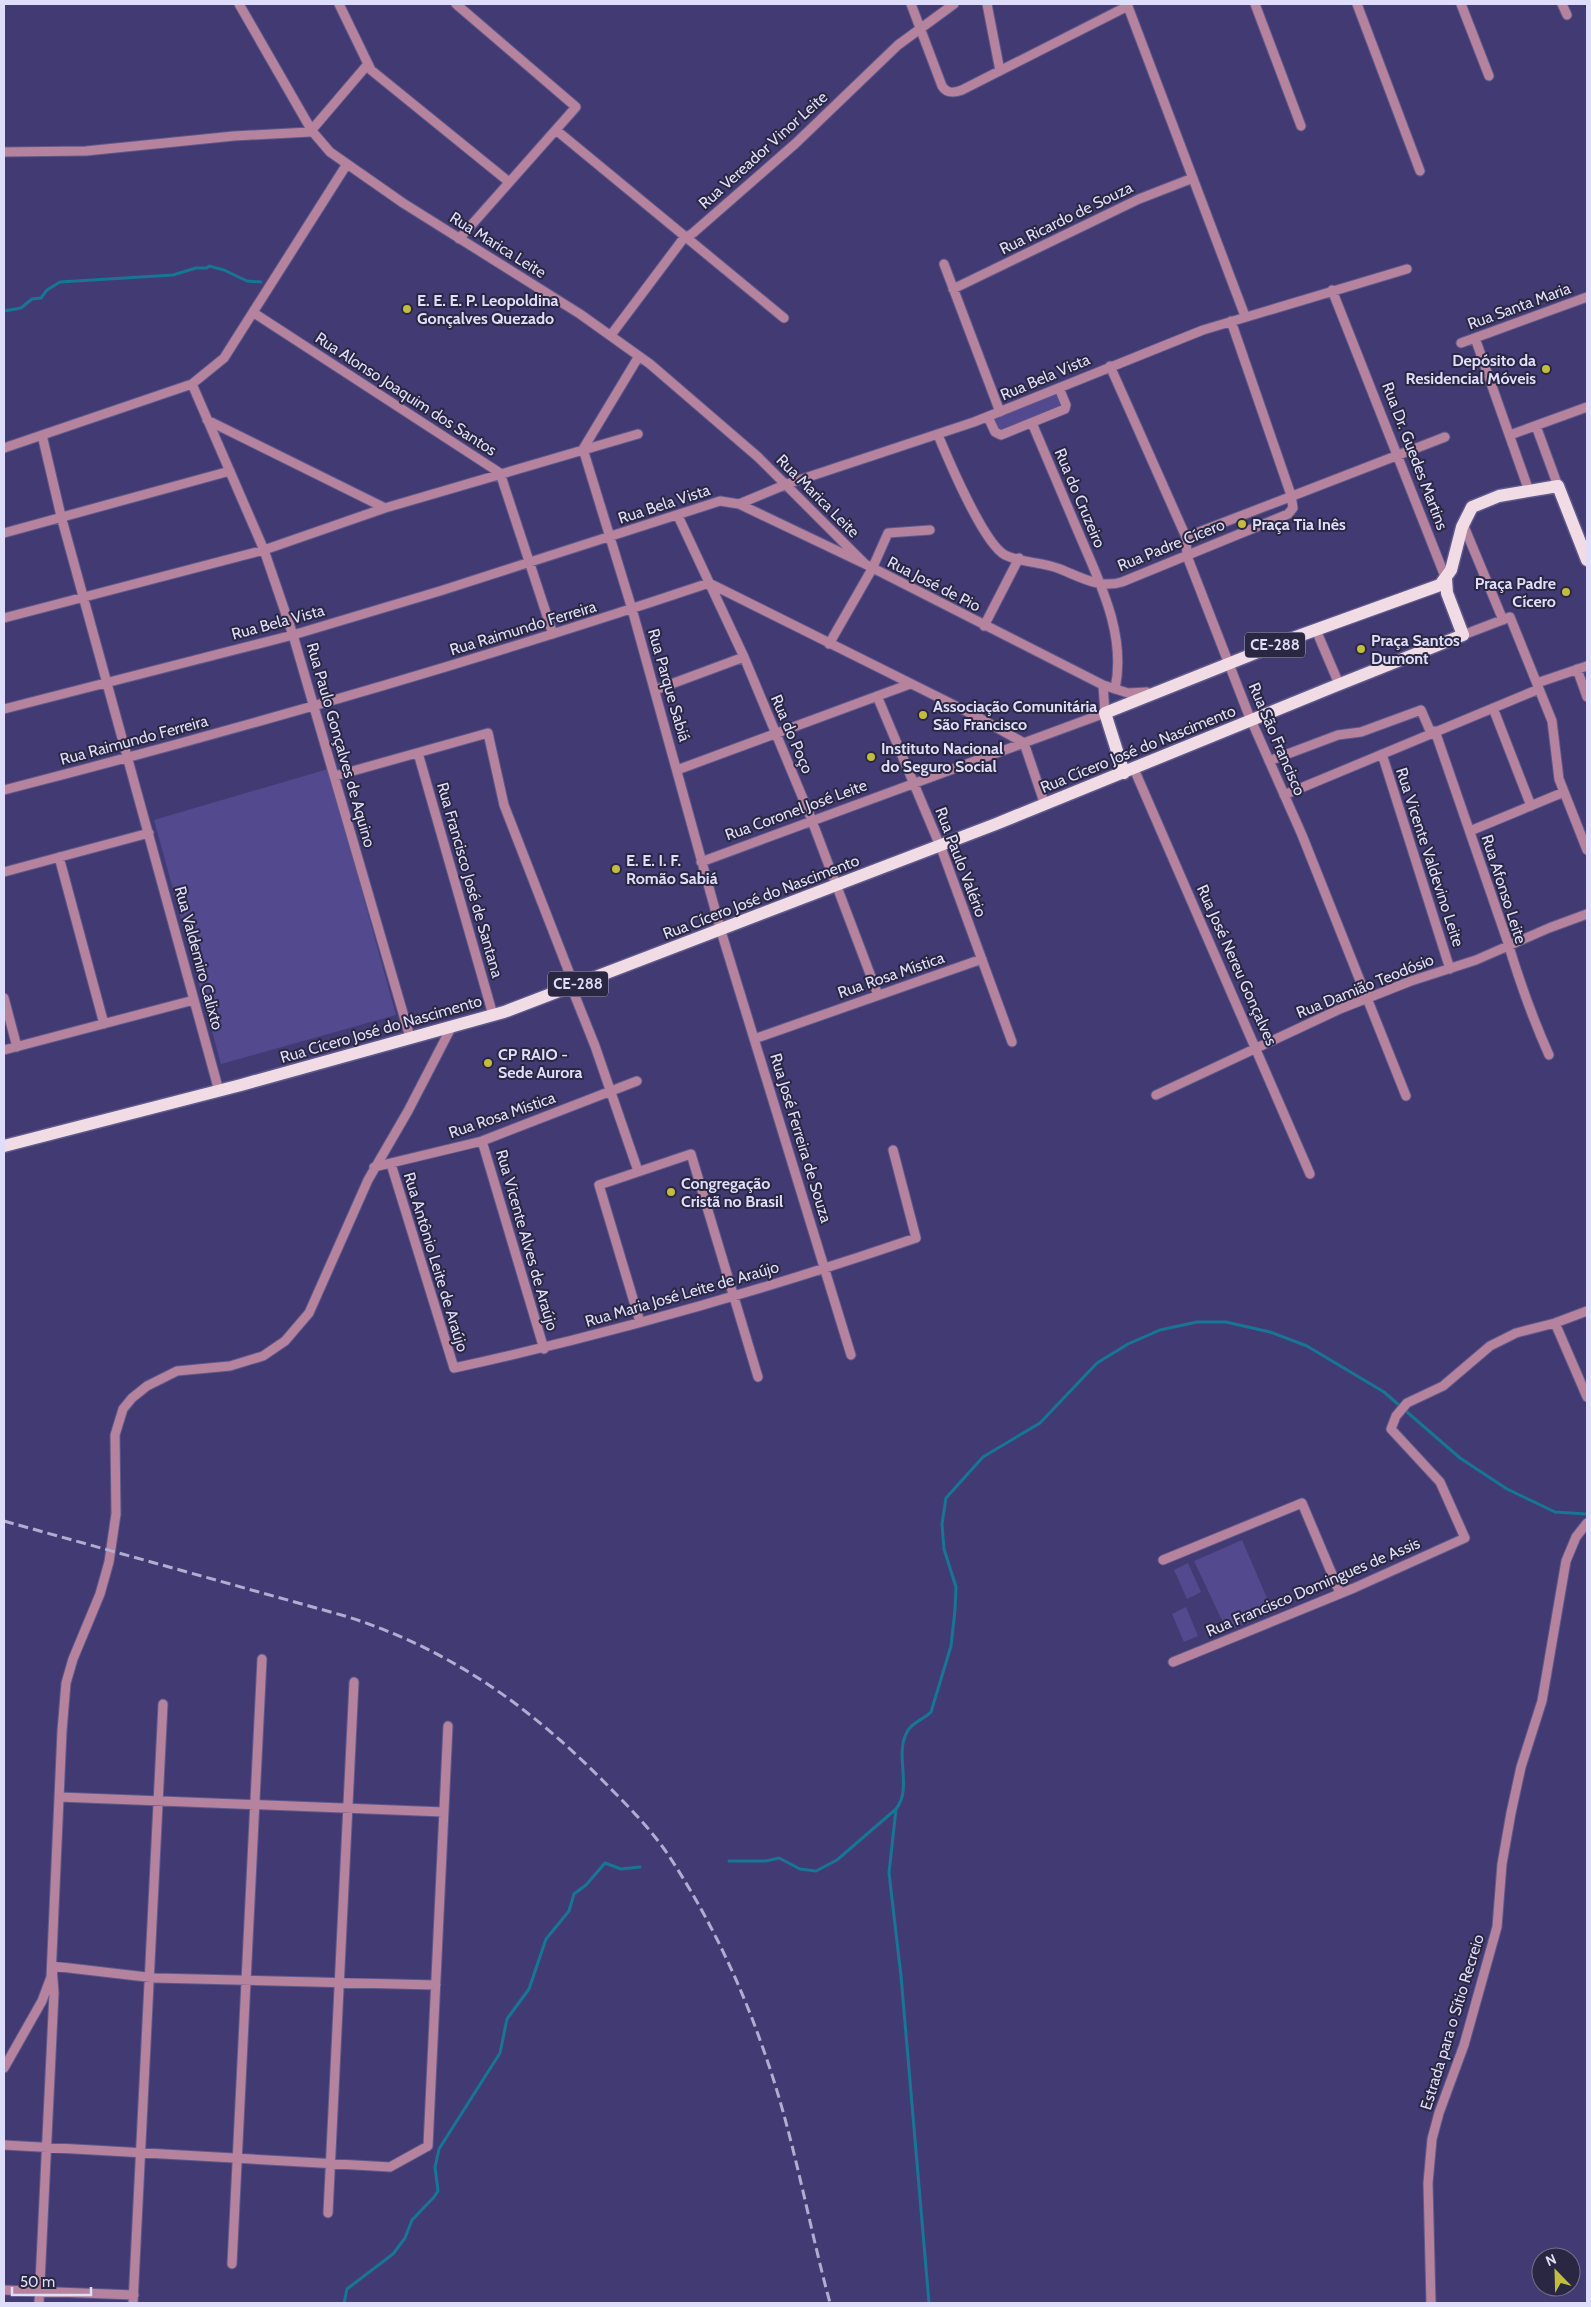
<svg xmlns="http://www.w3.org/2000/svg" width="1591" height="2307" font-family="Cabin,sans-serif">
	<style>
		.green { fill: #52498f }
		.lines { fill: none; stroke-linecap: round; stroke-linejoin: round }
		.stream { stroke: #177595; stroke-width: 3 }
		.minor-casing { stroke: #5e588b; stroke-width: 11 }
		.major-casing { stroke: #5e588b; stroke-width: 15 }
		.minor { stroke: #b5839d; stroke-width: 9 }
		.major { stroke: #f1dce6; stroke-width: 12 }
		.rail { stroke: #b0add1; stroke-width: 3; stroke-dasharray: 10 5; stroke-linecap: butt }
		.poi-dot { fill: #c2bd3f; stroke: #292741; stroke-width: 2 }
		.labels { text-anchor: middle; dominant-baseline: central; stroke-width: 4; stroke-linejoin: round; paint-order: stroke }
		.shield { fill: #292741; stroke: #a8a7c2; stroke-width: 1 }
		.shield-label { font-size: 15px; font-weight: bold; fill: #dfdefa }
		.street-label { font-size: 16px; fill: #dfdefa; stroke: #292741 }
		.poi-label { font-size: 16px; font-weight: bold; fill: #dfdefa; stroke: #292741; text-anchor: start }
	</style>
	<rect width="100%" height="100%" fill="#423b73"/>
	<path class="green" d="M1056,391l6,15 -61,25 -4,-2 -4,-11z
		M328,769l68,246 -175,49 -67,-244z
		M1242,1540l31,72 -46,19 -33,-70z
		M1188,1563l13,29 -14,7 -13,-29z
		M1186,1607l12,29 -14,6 -12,-28z"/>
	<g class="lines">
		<path class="stream" d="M4,311l17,-3 11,-9 9,-1 6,-8 13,-8 113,-7 23,-7h11l2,-2 15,4 23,11 14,1
			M729,1861h37l13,-3 21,11 16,2 21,-11 59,-51
			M344,2303l3,-14 46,-35 12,-16 7,-18 22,-23 4,-6 -3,-24 4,-18 61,-96 7,-34 22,-30 17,-50 23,-28 5,-17 12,-9 19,-22 16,6 19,-2
			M929,2303l-28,-327 -12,-103 7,-64c17,-21 -2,-54 11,-77 5,-10 16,-12 24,-20l20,-66 4,-36 1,-23 -12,-38 -2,-25 4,-26 37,-41 57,-34 57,-60 31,-19 32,-14 37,-8h29l44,10 37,14 77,46 76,66 47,31 48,23 32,2"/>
		<g class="minor-casing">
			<path id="minor" d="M239,4l73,127 18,21 73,51 177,111 70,50 108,93 107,107
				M339,4l32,66 138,112
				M456,4l120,103 -117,132
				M911,4l31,82c5,8 12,7 20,4l166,-84
				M987,4l13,67
				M1127,4l118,312
				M1255,4l46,122
				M1357,4l63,167
				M1461,4l28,72
				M1562,4l5,11
				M556,130l228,188
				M4,152l82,-1 148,-15 76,-4 58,-68
				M944,264l56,148
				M953,289l186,-90 54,-21
				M1332,290l114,289
				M254,313l246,160 53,161
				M611,335l72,-96 10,-6 103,-90 102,-98 56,-41
				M1475,338l54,153
				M1461,343l126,-46
				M1110,366l76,171 1,19 61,157 54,122 104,261
				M192,384l72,166 29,85 117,402
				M988,417l7,15 6,3 64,-26 1,-4 -7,-17
				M207,420l178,88
				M1032,423c15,35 30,70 45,106 21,50 50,104 38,160
				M1536,426l22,60
				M42,435l19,81 158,575
				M938,435c10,24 46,109 67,120 16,8 38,7 55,14 20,8 40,20 62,13l166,-68 5,-6 -2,-13 -60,-174
				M1510,435l77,-28
				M4,448l188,-64 32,-26 123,-194
				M583,449l49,160 89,322 130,424
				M583,449l56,-93
				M739,504l126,60 238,121 25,8 19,-1
				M678,516l66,141 65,156 69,182
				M1463,524l40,96
				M4,533l226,-62
				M1186,537l259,-100
				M4,618l260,-68 121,-42 253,-74
				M984,626l35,-68
				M1316,630l23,54
				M1463,635l47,-18 42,104 7,58 28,71
				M829,644l43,-75 16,-36 42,-3
				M1577,669l10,28
				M1537,683l50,-17
				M655,690l89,-33
				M877,696l66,157 69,189
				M1493,708l38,98
				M4,709l289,-74 147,-44 280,-90 19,3 48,-20 187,-62 229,-92 204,-61
				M1435,731l72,209c12,40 25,77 42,115
				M418,753l75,262
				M1382,754l68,215
				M1269,761l69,-26 23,-3 60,-22 10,23
				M1134,769l176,405
				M677,770l233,-86
				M335,776l153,-43 16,72 70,180
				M4,790c237,-61 473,-129 705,-207l267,133 48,27 21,62
				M1284,795l255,-106
				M1470,831l94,-39
				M59,857l45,167
				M701,862l404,-149 -2,-28
				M4,872l145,-39
				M571,986l24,60 43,125
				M4,998l13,49
				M754,1039l228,-80
				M4,1050l190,-50
				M1156,1095l184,-86 71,-28 65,-21 73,-32 38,-14
				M482,1141l62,208
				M391,1164l63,204c156,-34 310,-78 462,-130l-23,-88
				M374,1167l108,-26 155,-60
				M640,1322l-41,-137 92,-31 67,223
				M1555,1323l32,74
				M1163,1560l139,-57 38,90
				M1173,1662l181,-74 111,-50 -25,-56 -49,-53 5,-13 11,-13 36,-17 47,-40 26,-13 39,-10 32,-12
				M59,1797l385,15
				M4,2068l38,-67 9,-24 11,-246 4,-48 7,-24 27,-65 9,-32 7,-48 -1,-79 8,-26 9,-11 15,-12 30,-15 53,-5 33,-10 22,-15 24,-28 59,-133 40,-69 44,-85
				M4,2145l386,22 38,-21 20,-420
				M328,2213l26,-531
				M232,2264l30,-605
				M4,2290l130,5
				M39,2303l15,-310 -2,-27 103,12 281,7
				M133,2303l30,-599
				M1431,2303l-3,-120 4,-44 7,-26 25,-68 33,-118 5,-63 9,-51 10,-46 21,-66 24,-140 10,-24 11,-14"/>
		</g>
		<g class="major-casing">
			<path id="major" d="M1124,773l-19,-60 188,-75 147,-53 11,-15 11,-43 10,-20 27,-11 59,-10 29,74
				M4,1146l237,-61 263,-73 492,-188 334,-136 133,-53 -16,-42 -1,-14"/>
		</g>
		<use href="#minor" class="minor"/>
		<use href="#major" class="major"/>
		<path class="rail" d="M4,1521l341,95c106,33 190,94 266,173 20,20 40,41 56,64 42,63 75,133 99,204 28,80 42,165 64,246"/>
	</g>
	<g class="poi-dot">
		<circle cx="407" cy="309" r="5"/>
		<circle cx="1546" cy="369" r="5"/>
		<circle cx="1242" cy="524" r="5"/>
		<circle cx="1566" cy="592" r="5"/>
		<circle cx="1361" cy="649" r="5"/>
		<circle cx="923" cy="715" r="5"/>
		<circle cx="871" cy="757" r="5"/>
		<circle cx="616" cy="869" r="5"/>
		<circle cx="488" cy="1063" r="5"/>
		<circle cx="671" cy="1192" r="5"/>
	</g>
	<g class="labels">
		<g class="shield">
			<rect x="1245" y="632.5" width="60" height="25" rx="4"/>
			<rect x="548" y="971.5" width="60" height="25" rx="4"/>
		</g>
		<g class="shield-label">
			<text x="1275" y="645">CE-288</text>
			<text x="578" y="984">CE-288</text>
		</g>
		<g class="street-label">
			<text transform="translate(763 150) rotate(-42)">Rua Vereador Vinor Leite</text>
			<text transform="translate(1066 218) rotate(-26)">Rua Ricardo de Souza</text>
			<text transform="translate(498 245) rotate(32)">Rua Marica Leite</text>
			<text transform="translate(1519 306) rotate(-20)">Rua Santa Maria</text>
			<text transform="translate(1045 377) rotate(-23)">Rua Bela Vista</text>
			<text transform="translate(406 394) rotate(33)">Rua Alonso Joaquim dos Santos</text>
			<text transform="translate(1415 456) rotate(69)">Rua Dr. Guedes Martins</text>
			<text transform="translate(818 496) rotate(45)">Rua Marica Leite</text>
			<text transform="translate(1080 498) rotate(67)">Rua do Cruzeiro</text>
			<text transform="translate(664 504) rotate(-18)">Rua Bela Vista</text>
			<text transform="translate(1171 545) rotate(-22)">Rua Padre Cícero</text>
			<text transform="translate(934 584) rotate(27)">Rua José de Pio</text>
			<text transform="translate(278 622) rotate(-15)">Rua Bela Vista</text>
			<text transform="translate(523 628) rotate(-17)">Rua Raimundo Ferreira</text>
			<text transform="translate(669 685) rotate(74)">Rua Parque Sabiá</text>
			<text transform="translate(792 734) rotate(67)">Rua do Poço</text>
			<text transform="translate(1277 739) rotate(67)">Rua São Francisco</text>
			<text transform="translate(134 740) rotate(-15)">Rua Raimundo Ferreira</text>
			<text transform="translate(341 745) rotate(74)">Rua Paulo Gonçalves de Aquino</text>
			<text transform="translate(1138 749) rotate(-22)">Rua Cícero José do Nascimento</text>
			<text transform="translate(796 810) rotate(-20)">Rua Coronel José Leite</text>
			<text transform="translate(1430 857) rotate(72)">Rua Vicente Valdevino Leite</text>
			<text transform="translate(961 862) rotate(69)">Rua Paulo Valério</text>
			<text transform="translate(470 880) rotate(74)">Rua Francisco José de Santana</text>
			<text transform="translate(1504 889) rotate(72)">Rua Afonso Leite</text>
			<text transform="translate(761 897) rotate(-21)">Rua Cícero José do Nascimento</text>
			<text transform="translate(199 958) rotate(75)">Rua Valdemiro Calixto</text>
			<text transform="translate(1237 965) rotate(66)">Rua José Nereu Gonçalves</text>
			<text transform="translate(891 975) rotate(-19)">Rua Rosa Mística</text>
			<text transform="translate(1365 986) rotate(-22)">Rua Damião Teodósio</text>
			<text transform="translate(381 1029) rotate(-16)">Rua Cícero José do Nascimento</text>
			<text transform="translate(502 1115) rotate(-19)">Rua Rosa Mística</text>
			<text transform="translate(801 1138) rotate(73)">Rua José Ferreira de Souza</text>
			<text transform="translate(527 1240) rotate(74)">Rua Vicente Alves de Araújo</text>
			<text transform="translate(436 1262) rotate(73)">Rua Antônio Leite de Araújo</text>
			<text transform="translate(682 1294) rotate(-16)">Rua Maria José Leite de Araújo</text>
			<text transform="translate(1313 1587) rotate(-23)">Rua Francisco Domingues de Assis</text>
			<text transform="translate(1452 2022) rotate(-73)">Estrada para o Sítio Recreio</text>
		</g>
		<g class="poi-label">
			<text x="417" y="300">E. E. E. P. Leopoldina<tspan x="417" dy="18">Gonçalves Quezado</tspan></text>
			<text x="1536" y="360" text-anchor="end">Depósito da<tspan x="1536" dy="18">Residencial Móveis</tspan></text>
			<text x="1252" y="524">Praça Tia Inês</text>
			<text x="1556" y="583" text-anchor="end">Praça Padre<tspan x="1556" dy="18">Cícero</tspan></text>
			<text x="1371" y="640">Praça Santos<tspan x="1371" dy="18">Dumont</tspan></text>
			<text x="933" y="706">Associação Comunitária<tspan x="933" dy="18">São Francisco</tspan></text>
			<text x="881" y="748">Instituto Nacional<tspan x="881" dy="18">do Seguro Social</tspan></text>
			<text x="626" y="860">E. E. I. F.<tspan x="626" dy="18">Romão Sabiá</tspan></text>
			<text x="498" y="1054">CP RAIO -<tspan x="498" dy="18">Sede Aurora</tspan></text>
			<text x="681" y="1183">Congregação<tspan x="681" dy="18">Cristã no Brasil</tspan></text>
		</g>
	</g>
	<rect width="1591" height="2307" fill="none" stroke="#dfdefa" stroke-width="10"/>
	<g transform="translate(1556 2272) rotate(337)"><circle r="24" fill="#292741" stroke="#72708b"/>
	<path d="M0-4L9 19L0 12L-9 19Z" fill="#c2bd3f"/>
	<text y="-8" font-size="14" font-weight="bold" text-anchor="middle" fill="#dfdefa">N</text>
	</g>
	<path d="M12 2287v8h79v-8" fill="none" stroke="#dfdefa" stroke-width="2.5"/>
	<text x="20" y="2287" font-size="15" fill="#dfdefa" stroke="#292741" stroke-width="4" paint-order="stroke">50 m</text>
</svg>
